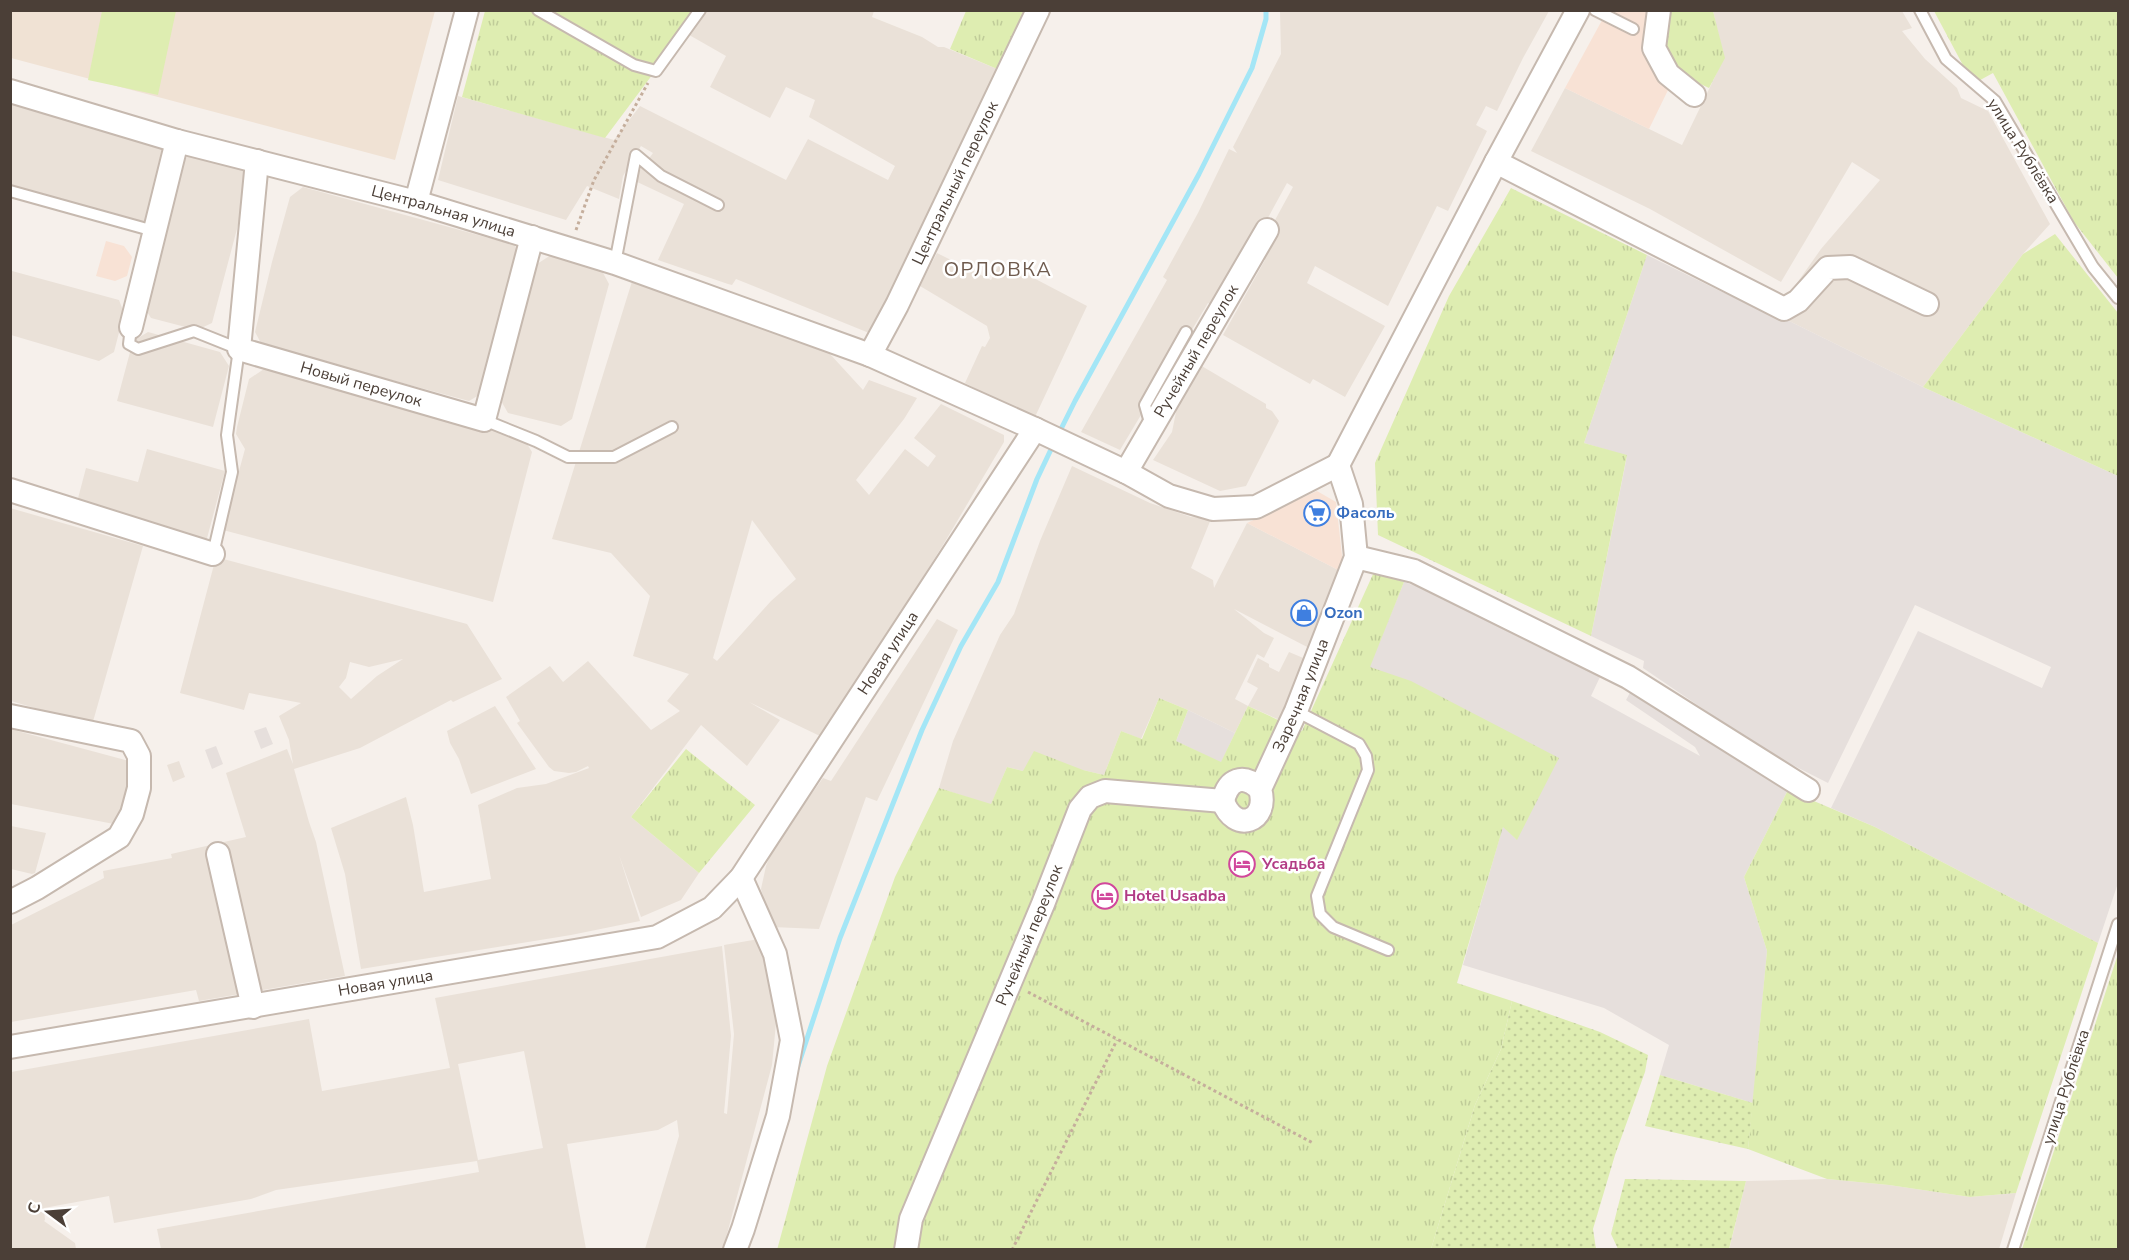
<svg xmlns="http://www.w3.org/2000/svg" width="2129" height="1260" font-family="'Nunito Sans',sans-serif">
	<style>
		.residential { fill: #eae1d8; fill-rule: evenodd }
		.commercial { fill: #f8e2d5 }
		.industrial { fill: #e6dfdc }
		.education { fill: #f0e2d4 }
		.grass { fill: url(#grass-tufts) }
		.garden { fill: url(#garden-dots) }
		.pitch { fill: #deedb1 }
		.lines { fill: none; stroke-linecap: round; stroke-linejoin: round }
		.stream { stroke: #a4e6f6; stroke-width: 5 }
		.service-casing { stroke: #c6b9af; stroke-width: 14 }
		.minor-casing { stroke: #c6b9af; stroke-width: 26 }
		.path { stroke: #c5ae9c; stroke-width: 3; stroke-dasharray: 3 3; stroke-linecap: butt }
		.service { stroke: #fff; stroke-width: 10 }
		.minor { stroke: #fff; stroke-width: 22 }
		.labels { text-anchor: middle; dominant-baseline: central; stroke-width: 5; stroke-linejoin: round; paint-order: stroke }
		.street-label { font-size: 16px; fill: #4b3f37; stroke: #fff }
		.shop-label { font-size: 16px; font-weight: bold; fill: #366cbe; stroke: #fff; text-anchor: start }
		.hotel-label { font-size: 16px; font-weight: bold; fill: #b23c85; stroke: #fff; text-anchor: start }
		.quarter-label { font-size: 20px; letter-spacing: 1.5px; fill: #6f5b4e; stroke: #fff }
	</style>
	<defs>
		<pattern id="grass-tufts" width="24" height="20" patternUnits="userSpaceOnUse" patternTransform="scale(1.5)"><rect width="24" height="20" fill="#deedb1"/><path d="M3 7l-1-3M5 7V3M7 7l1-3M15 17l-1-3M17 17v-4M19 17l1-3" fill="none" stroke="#c0cc99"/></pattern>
		<pattern id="garden-dots" width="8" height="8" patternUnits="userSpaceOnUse" patternTransform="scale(1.5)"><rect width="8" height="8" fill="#deedb1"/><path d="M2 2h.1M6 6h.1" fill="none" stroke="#c0cc99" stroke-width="1.8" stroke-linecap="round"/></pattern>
	</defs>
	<rect width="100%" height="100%" fill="#f6f0eb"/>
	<path class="residential" d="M700,11h174l-2,6 50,20 16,10h6l58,24 -128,264 -138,-56 -4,6 -4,-1 -70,-24 26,-56 -51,-24 20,-27 -12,-7 -18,30 -4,23 -32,-13 -21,34 -128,-40 20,-84 156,44 26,-34 146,74 22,-41 80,41 7,-14 -86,-49 6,-17 -29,-13 -16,31 -60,-31 16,-31 -42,-24z
		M1280,11h269l-26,47 -26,53 -11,-5 -10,19 11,6 -39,80 -11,-5 -49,100 -73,-40 -8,17 78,43 -40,71 -32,-18 -3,5 -87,-49 42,-75 -9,-5 37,-68 -6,-4 -69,126 -10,-6 -88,147 -39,-18 86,-152 -4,-3 35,-64 31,-64 8,4 -4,-6 48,-93z
		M1713,11h189l10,17 -10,3 23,28 32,29 4,10 27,13 62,113 -27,30 -100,133 -148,-73 46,-65 59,-69 -28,-18 -71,120 -131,-73 -119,-58 34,-63 117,57 42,-87z
		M10,100l161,44 -24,86 -136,-38z
		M192,154l49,12 9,14 -38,143 -15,7 -46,-12 -9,-14 38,-142z
		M303,187l212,58 4,17 -35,130 -15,9 -207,-56 -7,-13 17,-70 18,-65z
		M937,253l54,27 10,-19 86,45 -53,113 -69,-36 17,-37 3,1 5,-9 -3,-12 -67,-40z
		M551,255l50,14 8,15 -37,135 -11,7 -53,-13 -8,-14 37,-135z
		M12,271l107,29 5,13 -10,39 -15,9 -88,-26 -1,-63z
		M634,275l185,67 44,48 6,-10 48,18 -13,21 -48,61 13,15 36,-46 23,18 8,-11 -22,-18 27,-34 63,31v7l-61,103 -121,192 -73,-35 31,18 -33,46 -46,-41 -70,92 68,56 -18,27 -40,17 -22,-62 21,66 -69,14 -210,34 -16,-95 -14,-46 75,-31 7,28 11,67 67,-13 -13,-74 39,-17 29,-4 43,-16 -1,-2 -12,6 -7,1 -15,-2 -5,-4 -32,-44 3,-2 -14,-24 44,-31 13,16 25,-21 63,69 29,-19 -13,-10 22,-27 -56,-18 17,-60 -39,-43 -59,-14zM752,520l44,59 -25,22 -54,60 -4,-3z
		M148,332l72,20 9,14 -16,61 -96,-26 16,-60z
		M1200,365l66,39v4l6,3 7,10 -33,65 -26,5 -67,-31 19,-28 6,-30z
		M264,369l260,70 8,13 -39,150 -270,-72 22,-81 -9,-15 1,-7 12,-48z
		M147,449l78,22 -19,71 -130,-36 10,-38 52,14z
		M1072,466l78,37 41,14 20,2 -20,49 22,12 1,8 33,-65 97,50 -33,76 -77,-40 30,24 10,5 -10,20 -7,-4 -22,45 13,7 -13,27 -47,-23 -29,-12 -18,41 -20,-8 -17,44 -21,-5 -60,1 -16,-4 -16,38 -52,-17 14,-47 47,-106 14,-21 26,-73z
		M10,508l133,38 -51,179 -81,-24z
		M216,557l251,67 35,55 -49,23 -2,-2 -91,48 -66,21 15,53 7,20 29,134 -146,25 -3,-11 -185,32v-97l93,-47 -1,-7 69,-13 -1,-4 75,-17 -20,-64 61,-24 6,15 -4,-24 -10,-24 22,-13 -52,-10 -5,17 -64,-17zM403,659l-26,17 -26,23 -12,-12 7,-9 4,-16 19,5z
		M937,619l21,11 -81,171 -11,-4 -47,132 -47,-2 -11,-38 5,-23 8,-20 49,-68 8,3z
		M1289,652l19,8 -26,61 -34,-15 10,-18 -11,-6 11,-24 11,6v3l10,5z
		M495,706l41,63 -65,25 -12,-35 -9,-16 -3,-12z
		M10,729l119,32 -1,27 -9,37 -108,-21z
		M179,761l6,16 -12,5 -6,-17z
		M11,826l35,7 -11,40 -3,1 -21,-5z
		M759,939l18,74 -5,52 -49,184h-78l34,-113 -2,-16 -19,10 -91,14 19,105h-425l-4,-20 322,-57 -2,-11 -201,29 -25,9 -137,24 -5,-27 -65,12 1,12 -1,1 31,22 1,6 -65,1v-178l298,-53 13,72 128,-23 -15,-70 287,-52 9,90 -7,77 3,1 7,-80 -10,-89zM524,1051l19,97 -65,12 -20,-96z
		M1827,1179l62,6 81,12 46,-4 -17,56 -270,1 17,-69z"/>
	<path class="commercial" d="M1607,11h44l19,75 -21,43 -84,-41z
		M106,241l18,5 8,11 -5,19 -12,5 -19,-5z
		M1317,491l19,11 8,71 -97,-50z"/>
	<path class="industrial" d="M1647,255l73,36 55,23 148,73 195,89v407l-20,60 -223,-116 -44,-19 87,-177 124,57 9,-21 -136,-62 -87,178 -63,-32 -122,-83 1,-7 -53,-25 36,-180 -43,-13z
		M1404,582l49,17 147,78 -9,19 109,60 -5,-9 -69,-47 6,-11 156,101 -44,87 23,74 -14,152 -93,-28 9,-30 -65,-37 -141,-43 40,-139 14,14 -148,-173z
		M1188,710l47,23 -14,30 -45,-22z
		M266,727l7,17 -12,5 -7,-18z
		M216,746l7,18 -11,5 -7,-19z"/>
	<path class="education" d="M10,11h425l-40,149 -384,-102z"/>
	<path class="grass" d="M485,11h215l-95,127 -143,-41z
		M966,11h61l-25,60 -52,-22z
		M1664,11h49l12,47 -16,30c-42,-18 -49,-32 -45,-77z
		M1934,11h184v267l-44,-56 -81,-149 -20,11z
		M1511,188l136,67 -63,188 43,12 -36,181 -213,-101 -3,-72 74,-167z
		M2055,234l63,79v163l-195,-89 100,-133z
		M1374,572l30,10 -34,85 41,14 148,77 -42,82 -14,-13 -46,156 55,18 -11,48 -26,56 -44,144 -654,1 50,-184 68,-189 44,-89 52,16 16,-37 16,4 11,-20 49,19 21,5 17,-44 21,8 17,-41 29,12 -12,31 45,21 27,-56 54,25z
		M686,749l69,56 -56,68 -68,-56z
		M1788,790l87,37 223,116 -82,250 -46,4 -81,-12 -62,-6 -79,-30 19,-198 -23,-74z
		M2118,954v295h-96z"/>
	<path class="garden" d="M1512,1001l88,31 48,23 -3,17 -30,83 -22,74 3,20h-165l44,-144 26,-56z
		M1660,1075l93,28 -5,46 -103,-23z
		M1625,1179l121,2 -17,68h-111l-7,-15z"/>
	<path class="pitch" d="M102,11h74l-18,84 -70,-15z"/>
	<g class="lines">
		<path class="stream" d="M1058,435l17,-34 124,-227 53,-106 14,-49v-9
			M797,1069l43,-131 82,-208 39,-84 37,-64 39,-103 17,-36"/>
		<g class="service-casing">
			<path id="service" d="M538,10l96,55 22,6 44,-61
				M1595,10l38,19
				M1920,10l26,49 49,42 98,166 25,31
				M10,191l144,40
				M615,263l21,-108 25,21 57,29
				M131,327l-2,17 9,5 56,-18 45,18 -12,86 5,37 -19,82
				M484,420l52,21 32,16h46l58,-30
				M1151,426l-6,-21 41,-73
				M1296,711l63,33 7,12 2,14 -51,126 3,18 13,13 55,23
				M2013,1250l105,-326"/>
		</g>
		<g class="minor-casing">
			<g id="minor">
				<path d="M1659,10l-5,38 14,26 26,21"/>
				<path id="s1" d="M10,91l167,50 239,61 199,61 255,92 165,74 91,43 43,24 44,13 43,-2 82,-42"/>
				<path id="s2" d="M257,161l-18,188 245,71 48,-183"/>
				<path d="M1496,162l288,147 14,-8 30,-33 22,-1 77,37"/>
				<path d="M416,202l51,-192"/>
				<path d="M131,327l46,-186"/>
				<path id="s3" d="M870,355l27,-50 141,-295"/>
				<path d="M1338,465l158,-303 82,-152"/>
				<path id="s4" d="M1126,472l141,-242"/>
				<path d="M10,490l203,64"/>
				<path d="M1356,557l58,14 214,106 180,113"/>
				<path d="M10,716l121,25 8,15v32l-7,26 -13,23 -82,51 -27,14"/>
				<path id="s5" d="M1223,801c11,33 47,21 37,-12l36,-78 60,-154 -5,-53 -13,-39"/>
				<path d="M1223,801c5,-22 20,-28 37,-12"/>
				<path d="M218,854l35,153"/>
				<path id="s6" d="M10,1047l647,-110 55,-29 29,-30 294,-449"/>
				<path d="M735,1250l8,-21 35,-113 14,-76 -17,-86 -34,-76"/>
				<path id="s7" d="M906,1250l5,-31 132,-315 37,-95 10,-12 15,-6 118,10"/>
			</g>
		</g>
		<path class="path" d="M576,230l18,-50 54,-97
			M1028,992l285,151
			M1012,1250l105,-210"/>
		<use href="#service" class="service"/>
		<use href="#minor" class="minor"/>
	</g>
	<defs>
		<g id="supermarket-ring" transform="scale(1.35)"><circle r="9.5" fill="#fff" stroke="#3f7fe0" stroke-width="1.5"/><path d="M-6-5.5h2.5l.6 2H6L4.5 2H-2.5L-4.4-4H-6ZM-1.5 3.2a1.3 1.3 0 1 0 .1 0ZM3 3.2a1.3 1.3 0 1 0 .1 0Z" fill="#3f7fe0"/></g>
		<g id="shop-ring" transform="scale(1.35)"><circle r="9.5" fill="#fff" stroke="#3f7fe0" stroke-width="1.5"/><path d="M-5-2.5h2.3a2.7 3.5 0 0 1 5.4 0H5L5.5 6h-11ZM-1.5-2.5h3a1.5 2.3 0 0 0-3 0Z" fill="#3f7fe0"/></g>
		<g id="hotel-ring" transform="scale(1.35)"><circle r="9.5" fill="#fff" stroke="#d1479c" stroke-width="1.5"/><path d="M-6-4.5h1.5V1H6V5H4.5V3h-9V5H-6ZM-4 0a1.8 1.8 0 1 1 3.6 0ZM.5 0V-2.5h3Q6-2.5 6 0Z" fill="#d1479c"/></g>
	</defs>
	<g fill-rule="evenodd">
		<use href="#supermarket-ring" x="1317" y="513"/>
		<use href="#shop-ring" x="1304" y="613"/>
		<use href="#hotel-ring" x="1242" y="864"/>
		<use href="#hotel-ring" x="1105" y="896"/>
	</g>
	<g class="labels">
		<g class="street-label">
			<text transform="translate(2023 151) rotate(58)">улица Рублёвка</text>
			<text stroke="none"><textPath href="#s3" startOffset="192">Центральный переулок</textPath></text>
			<text stroke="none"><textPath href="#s1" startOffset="450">Центральная улица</textPath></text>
			<text stroke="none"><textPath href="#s4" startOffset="140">Ручейный переулок</textPath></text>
			<text stroke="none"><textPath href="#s2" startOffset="316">Новый переулок</textPath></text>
			<text stroke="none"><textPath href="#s6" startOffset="1029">Новая улица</textPath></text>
			<text stroke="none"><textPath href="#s5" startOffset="174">Заречная улица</textPath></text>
			<text stroke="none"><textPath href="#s7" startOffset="339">Ручейный переулок</textPath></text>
			<text stroke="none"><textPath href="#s6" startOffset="381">Новая улица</textPath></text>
			<text transform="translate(2066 1087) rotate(-72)">улица Рублёвка</text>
		</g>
		<g class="shop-label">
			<text x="1336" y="513">Фасоль</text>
			<text x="1324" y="613">Ozon</text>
		</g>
		<g class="hotel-label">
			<text x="1262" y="864">Усадьба</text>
			<text x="1124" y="896">Hotel Usadba</text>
		</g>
		<g class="quarter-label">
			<text x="998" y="269">ОРЛОВКА</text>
		</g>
	</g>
	<rect width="2129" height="1260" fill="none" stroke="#4b3f37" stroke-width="24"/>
	<g transform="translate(48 1212) rotate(286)" stroke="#ffffff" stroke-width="4.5" paint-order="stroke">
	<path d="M0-4.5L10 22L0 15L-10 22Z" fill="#4b3f37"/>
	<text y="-9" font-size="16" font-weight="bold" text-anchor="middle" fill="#4b3f37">С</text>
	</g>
</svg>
